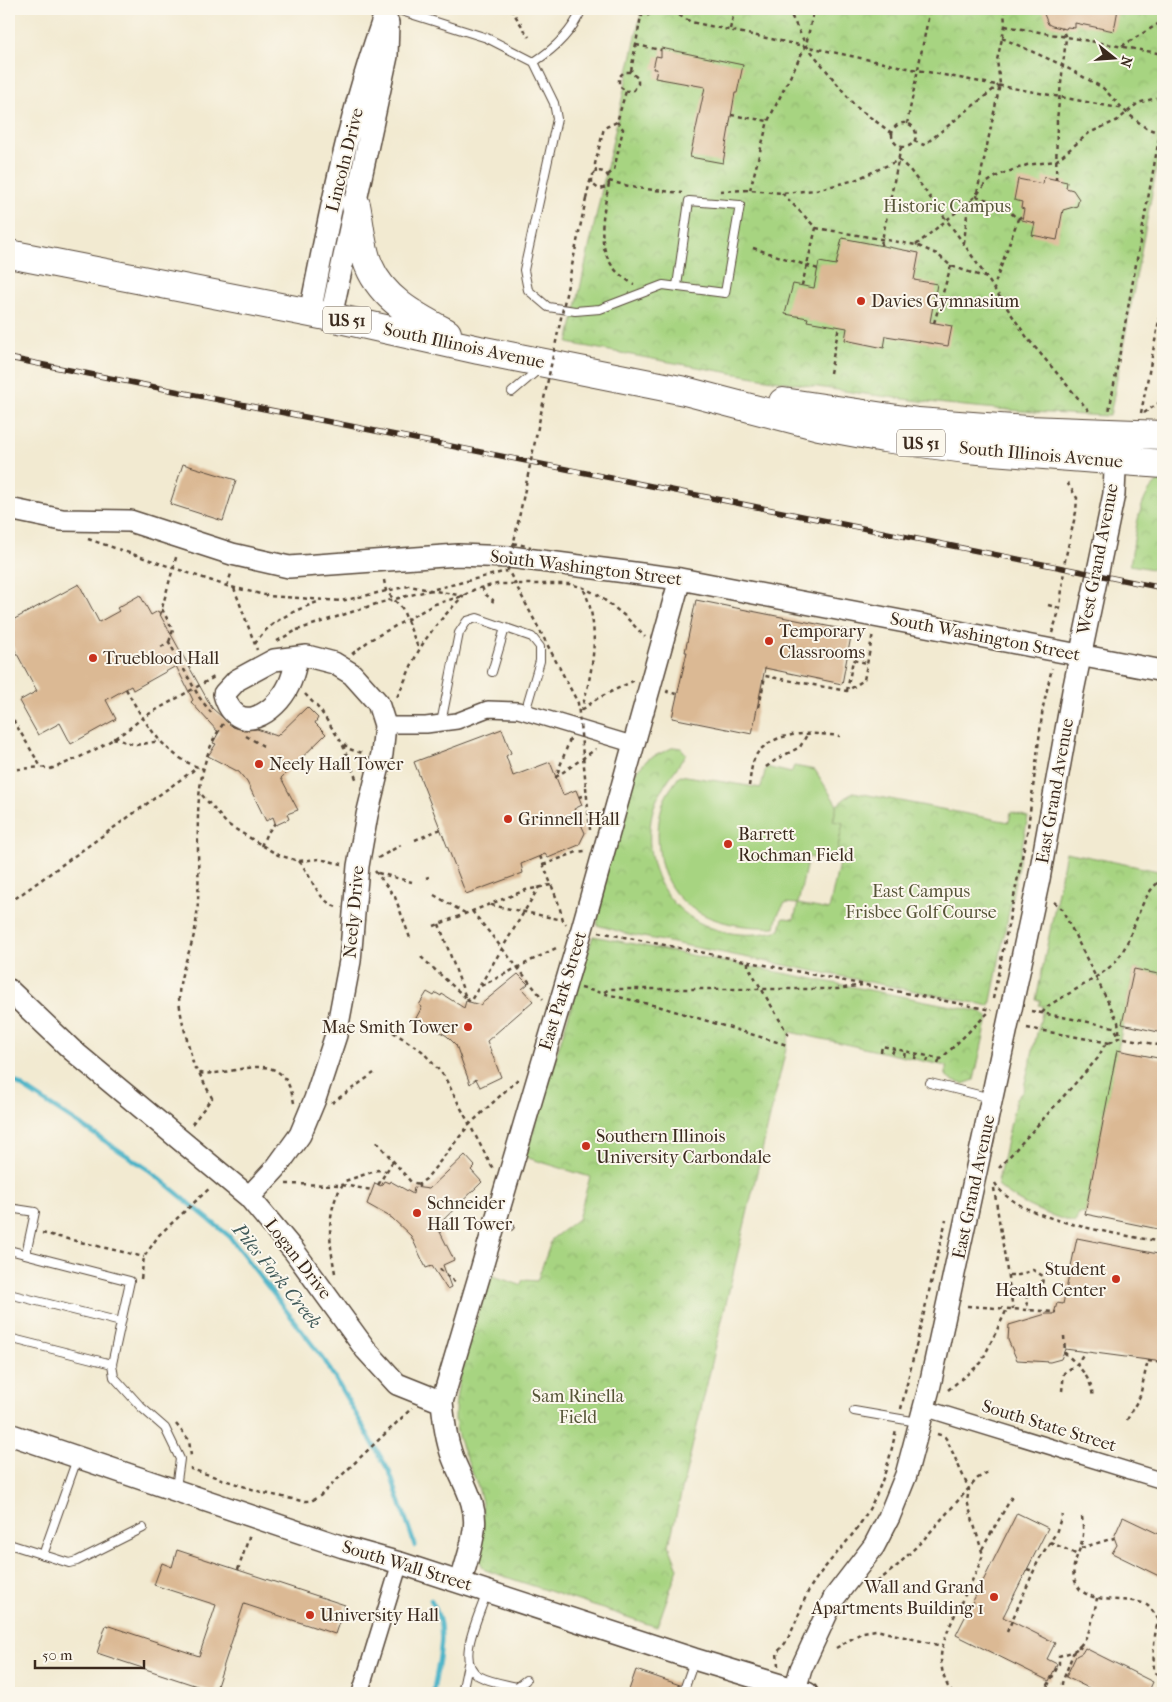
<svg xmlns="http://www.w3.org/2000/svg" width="1172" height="1702" font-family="'IM FELL French Canon',serif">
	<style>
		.grass { fill: #a7d481; stroke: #717f50 }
		.park { fill: url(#park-crowns); stroke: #717f50 }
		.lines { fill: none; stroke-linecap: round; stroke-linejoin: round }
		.stream { stroke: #49b3c7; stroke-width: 4.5 }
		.building { fill: #dbb994 }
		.lane-casing { stroke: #564739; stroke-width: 10 }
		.street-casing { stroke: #564739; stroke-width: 18 }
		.secondary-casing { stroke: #564739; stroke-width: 24 }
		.highway-casing { stroke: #564739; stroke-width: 30 }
		.path { stroke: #564739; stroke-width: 2.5; stroke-dasharray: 4 4; stroke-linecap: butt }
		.lane { stroke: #fff; stroke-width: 8 }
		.street { stroke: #fff; stroke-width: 15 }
		.secondary { stroke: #fff; stroke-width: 21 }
		.highway { stroke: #fff; stroke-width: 28 }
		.rail-casing { stroke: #3b2a1e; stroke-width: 5.5 }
		.rail { stroke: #fbf7ec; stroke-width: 4; stroke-dasharray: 11; stroke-linecap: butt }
		.path-bridge { stroke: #564739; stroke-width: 2.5; stroke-dasharray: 4 4; stroke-linecap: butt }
		.poi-dot { fill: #c8321e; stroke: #fbf7ec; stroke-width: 2 }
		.labels { text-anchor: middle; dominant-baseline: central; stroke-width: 4; stroke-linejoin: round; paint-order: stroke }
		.shield { fill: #fbf7ec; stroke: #75685c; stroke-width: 1 }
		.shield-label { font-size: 16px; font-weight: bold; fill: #3b2a1e }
		.street-label { font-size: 18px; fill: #3b2a1e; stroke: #fbf7ec }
		.park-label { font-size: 18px; fill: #565437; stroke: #fbf7ec }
		.poi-label { font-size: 18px; fill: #3b2a1e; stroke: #fbf7ec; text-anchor: start }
		.water-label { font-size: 19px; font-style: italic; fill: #405a59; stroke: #fbf7ec }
	</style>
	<defs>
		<pattern id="park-crowns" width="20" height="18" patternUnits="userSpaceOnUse" patternTransform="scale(1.25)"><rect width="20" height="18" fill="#a7d481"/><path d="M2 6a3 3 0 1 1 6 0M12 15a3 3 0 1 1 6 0" fill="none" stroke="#91b66f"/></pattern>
	</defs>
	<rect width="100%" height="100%" fill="#fbf7ec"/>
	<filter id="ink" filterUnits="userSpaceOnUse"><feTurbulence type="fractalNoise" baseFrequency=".02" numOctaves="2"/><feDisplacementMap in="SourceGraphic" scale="10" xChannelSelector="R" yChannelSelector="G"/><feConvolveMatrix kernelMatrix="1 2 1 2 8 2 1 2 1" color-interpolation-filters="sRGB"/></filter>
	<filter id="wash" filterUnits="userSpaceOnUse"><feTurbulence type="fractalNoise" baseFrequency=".0096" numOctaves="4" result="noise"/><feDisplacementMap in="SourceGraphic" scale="20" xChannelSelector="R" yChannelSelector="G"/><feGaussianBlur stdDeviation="1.12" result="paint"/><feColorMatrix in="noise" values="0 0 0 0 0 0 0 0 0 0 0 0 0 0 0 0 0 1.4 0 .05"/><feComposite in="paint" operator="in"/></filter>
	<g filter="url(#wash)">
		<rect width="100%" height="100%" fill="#f2ead1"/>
		<path class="grass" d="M794,766l21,4 22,35 -4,16 10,2 -8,39 -27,-5 -10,47 -13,-1 -7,11 -3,13c-54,2 -110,-15 -116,-77 -2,-16 -1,-34 5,-49 3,-9 11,-18 16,-26l81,13 5,-21 25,6z"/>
		<path class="park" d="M642,9h521v125l-53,282c-182,-6 -364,-39 -542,-73z
			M1163,479v92l-33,-6c5,-25 7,-75 33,-86z
			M674,747l7,1 5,6c-13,21 -32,40 -35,66 -12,79 56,130 129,110l3,-12 11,1 4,-15 31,6 10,-47 -4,-1 8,-39 -10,-2 4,-16 16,-13 156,30 2,-10 17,5 -38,189 -362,-72 -31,-9 8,-48 29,-103 14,-15z
			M1066,852l97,20v103l-29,-6 -49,245 -6,-1 -4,10c-29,-9 -54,-17 -77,-37v-5l18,-82 7,-8 19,-78 1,-7 -4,-1 2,-4 -5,-1z
			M593,936l389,76 6,6 -14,62 -11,4 -13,-4 -4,-5v-9l-156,-34 -121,513 9,23 -21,59 -172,-57c-14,-17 0,-39 -2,-59 -2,-30 -22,-55 -27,-84 -7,-36 23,-114 34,-152l30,10 3,-5 14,1 15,-42 26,-20 12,-42 -65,-20z"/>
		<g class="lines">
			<path class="stream" d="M9,1078l140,92 80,66 96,125 65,112 25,73
				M431,1600c19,29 7,62 2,93"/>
		</g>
		<g id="blocks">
			<path class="building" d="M1042,9h76l-4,22 -39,-8v5l-8,-1 -1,2 -14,-3 -4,-2z
				M661,48l82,17 -6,28h-2l-12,70 -33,-6 15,-70 -50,-9 2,-9h-4l3,-13 5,1z
				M1044,177l23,5 -1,6 7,2 6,9 -2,7 -14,4 -6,30 -25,-5 3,-12 -13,-3 2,-11 -3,-1 1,-6 -8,-2 4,-21 25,5z
				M842,238l77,15 -5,27 23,4 -7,38 22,4 -4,20 -62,-10 -2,12 -39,-8 2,-12 -40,-7 1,-3 -23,-4 8,-30 21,4 5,-26 17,3z
				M183,464l53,16 -13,41 -53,-17z
				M79,584l20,38 20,-11 -2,-3 23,-13 11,20 7,-4 54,97 21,19 10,3 14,-1 20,7 30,-29 11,11 -3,5 11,11 -45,44 17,32 -11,4 2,5 -13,6 -3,-8 -7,4 -19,-39 -8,-10 -31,-16 8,-12 -3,-1 7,-13 -2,2 -27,-30 2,-2 -17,-34 -43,24 -2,-4 -25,14 10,19 -45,25 -11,-21 -22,12 -19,-34 18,-10 -28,-52v-17z
				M696,600l156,31 -10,53 -77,-16 -13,66 -80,-16 15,-66h-2z
				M502,729l9,24 -5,3 7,20 37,-14 13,33 13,-5 6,15 -8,4 11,24 -6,12 -31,13 -3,-4 -24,10 2,9 -57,21 -52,-132z
				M1134,969l29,6v58l-41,-9z
				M518,974l10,10 -6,5 11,12 -46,40 14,36 -21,10 -4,-8 -6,5 -14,-39 -9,-9 -31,-18 6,-11 -3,-2 8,-13 7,4 2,-3 5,3 1,-2 22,14 2,-7 14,4z
				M1117,1050l46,9v171l-78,-16z
				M465,1155l10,11 -4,4 11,12 -45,44 17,34 -11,5 8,22 -4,2 -15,-23 -6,2 -15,-32 -19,-18 -25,-14 8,-21 6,3 3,-5 5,2 1,-2 23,13 1,-7 15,2z
				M1077,1238l86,17v107l-98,-13 -4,10 -11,3 -33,-2 -9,-20 1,-15 37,-11h8l3,-11 6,1z
				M1017,1513l31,15 -45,89 52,26 -8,16 10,5 -8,17 -93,-46z
				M1123,1517l40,19v42l-51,-25 5,-8 -3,-8z
				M177,1550l168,55 -10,29 -91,-30 -29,88 -118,-39 9,-28 93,31 17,-51 -62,-20 8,-22 10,4z
				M1085,1648l68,34 -5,11h-49l-33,-16 10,-21 6,-3z
				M636,1670l44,15 -3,8h-37l-11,-3z"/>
		</g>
	</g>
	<g filter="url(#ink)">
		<use href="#blocks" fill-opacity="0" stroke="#564739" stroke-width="1"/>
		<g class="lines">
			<g class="lane-casing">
				<path id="lane" d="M395,9l92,29 47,24 20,41 3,16 -33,151 4,20 20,17 27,4 25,-2 63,-24 62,8 15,-88 -51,-4 -12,85
					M534,62c22,-14 38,-30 48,-53
					M512,392l27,-23
					M492,672l13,-44
					M441,723l18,-90 8,-12 10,-3 55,19 8,10v14l-15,51
					M930,1083l61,15
					M9,1208l26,4 -9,42
					M497,1222l13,4
					M9,1250l121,31 -18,83 2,13 27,30 24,21 15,31 -4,29
					M9,1294l112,28
					M9,1338l103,26
					M854,1411l64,11
					M9,1544l60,19 8,-2 66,-33
					M43,1555l34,-96
					M486,1594c-6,21 -32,68 -7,82 11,6 26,8 38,11l9,-7
					M462,1693l6,-29
					M683,1693l11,-32"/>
			</g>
			<g class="street-casing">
				<path id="street" d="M385,725h41l31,-4 31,-12 30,1 117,35
					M924,1408l239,73
					M360,1693l40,-130"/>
			</g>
			<g class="secondary-casing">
				<path id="secondary" d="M310,313c20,-102 41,-207 77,-304
					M331,317l56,-261 1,-33
					M9,509l53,11 68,1 102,33 57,13 169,-12 52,2 170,22 483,92
					M9,990l63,60 177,147 45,54 72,99 31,34 45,18c2,19 4,38 11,56 9,24 25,45 21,72 -2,18 -9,35 -13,52
					M249,1197l27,-29 24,-33 15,-36 21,-64 14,-74 8,-95 9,-51 15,-61 3,-29 -7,-22 -26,-29 -18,-11 -27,-7 -33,4 -37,20 -13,14c12,45 52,19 65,-9 4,-8 6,-18 8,-26
					M442,1402l140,-473 98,-350
					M9,1434l334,113 57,16 294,96 113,34
					M794,1693l7,-24 33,-71 40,-52 15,-29 17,-42 24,-90 109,-506 34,-188 41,-197 2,-48"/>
			</g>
			<g class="highway-casing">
				<path id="highway" d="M356,205c4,19 5,43 13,61 14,34 48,51 78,67
					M9,254l322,63 148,33 206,41 134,35 65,12 82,11 197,15
					M783,402l135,20 110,8 135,5"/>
			</g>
			<path class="path" d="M511,9l18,28
				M634,9c5,9 15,10 20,0
				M656,9l21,5 14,8 226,48 207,39
				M788,9l18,36 49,61 38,28
				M871,9l58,2
				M1005,26l158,28
				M730,29l5,-20
				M1002,38l60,27 41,23 24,25 19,15 14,5 -51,279
				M636,45l25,5
				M1122,46l41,-25
				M631,71l10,-55
				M731,115l37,6
				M892 135a12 12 0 1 1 24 0a12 12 0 1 1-24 0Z
				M907,124l23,-115
				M914,141l10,4 75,-60
				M1159,145l4,7
				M596,173l-1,-9 9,-36 13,-6 9,-31 -7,-5v-9l5,-5h6l8,6v6l-4,6 -8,1
				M608,175l6,-5 9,-41 -6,-7
				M1056,180l1,-60 9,-82 -4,-10
				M609,181l27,7 46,5
				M609,184c-5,25 -13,57 2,80 5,9 15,15 23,21
				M750,190l18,-69 38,-76 8,-36
				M720,191l30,-1 32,3 34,-3 39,-10 44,-20 11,10 54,74 64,95 61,72
				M782,193l34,35 -14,57
				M977,193l23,-109 -3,-24 8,-34 -1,-17
				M976,196l26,9 16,14 -24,67
				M586,199c2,-7 3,-18 7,-24 11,-13 27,12 6,14l-7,-5v-6
				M1018,219l4,-3
				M816,228l100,17 21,9 14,12 36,12
				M964,243l4,-38 6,-7
				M881,245l20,-98
				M916,245l60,-49 10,-13 13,-8 28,-10 29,-4 33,-28 29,-13 20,-17 18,-5 7,1
				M753,248l65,21
				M934,323l17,-57
				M830,373l9,-47
				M1141,413l22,-113
				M1144,413l19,-13
				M88,539l139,47 42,10 72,5 68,-15 54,10c-17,18 -33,34 -45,56 -8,15 -14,32 -22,47
				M384,580l2,11 16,17 17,42
				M227,586l5,-15
				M482,587l3,7 8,6 -1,3
				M234,588l23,62
				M1048,605l12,3
				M162,609l11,21 -4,12
				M160,615l17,-61
				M1052,633l8,-25 5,-48 11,-48 1,-14 -9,-14 2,-3
				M277,641l20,-11
				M255,644c13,-23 41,-34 65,-43
				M161,647l8,-5 30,55 13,17
				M352,654l18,-14 65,-36 28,-8 12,-7 22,-5h72l13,3 16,8 27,21 20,21
				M126,689c18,33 39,69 78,80
				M668,690l-1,2 10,2
				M847,691l6,-31 14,3
				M305,694l15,16 22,33 15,38
				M759,707l6,-31 82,15 17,-11 9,-47
				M582,710l16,-12 35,-17
				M581,711c12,-39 21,-86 1,-125
				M9,713l32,54 9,2c32,-11 67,-29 92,-51l74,-42
				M223,724c-40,57 -18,134 -27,199 -3,26 -17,47 -17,74 1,23 10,47 15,70l5,6c38,5 84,-31 95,30
				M246,736l19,11
				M113,738l23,7 24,-4
				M570,739l-14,38 40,-28
				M344,744l5,5 16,5
				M766,767l11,-8 23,-12 8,-14
				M9,770l32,-3
				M749,786c2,-12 2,-28 12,-37 20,-19 54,-16 79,-13
				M586,787l4,43
				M202,795l25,29 51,31 21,6 20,-2 23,5
				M579,797l8,-2
				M415,840l26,-11
				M261,846l5,-11 9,-12
				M540,856l18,46 5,18 3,4
				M378,858l23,-13
				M299,861c13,15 18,40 38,46
				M543,865l34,-13 8,-1
				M375,871l20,26 15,41
				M378,873l34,9
				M426,878l3,-1
				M434,895l31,18
				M1054,902l8,7 56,113 2,15
				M9,903l189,-136
				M491,905l72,15
				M472,911l71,88
				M439,924l27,74 4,4 69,-115
				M434,926l92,-36 25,-5
				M599,932l392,78
				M421,957l45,41
				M748,962v4l41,70
				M481,986l77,-39
				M581,988l80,19 126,38
				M604,992l6,-3h228l24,-4
				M993,999l35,-171 15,-121 9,-39
				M1031,1011l83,16 5,9
				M1042,1013l6,-7c17,-11 55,-30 68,-45 20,-24 21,-66 47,-82
				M1027,1028l83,15
				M393,1032l29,19 22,25 49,93
				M881,1052l1,-6 59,13 50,-49
				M892,1054l2,-5
				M904,1057l1,-6
				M915,1059l1,-5
				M927,1062l2,-6
				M938,1064l2,-5
				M332,1103l42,-30
				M192,1124l20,-26 -13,-25
				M377,1142l34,40 8,2
				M999,1168l99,-110 6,-12 16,-9 43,9
				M995,1183c21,38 126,51 166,59
				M286,1184l56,1 30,5
				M378,1185l15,-24
				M419,1187v-3l7,-5 43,-54 49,-46
				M994,1188l19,121
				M42,1233l102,24
				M440,1269l9,9 9,6
				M335,1273c-6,-32 -10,-64 10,-92l33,-11 8,1
				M1009,1275h10l14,-5 10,6 -1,10 -15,8 -1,8 4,8
				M141,1279l3,-22 15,-22 52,-48
				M967,1306l89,6
				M1064,1336l1,17c11,10 30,28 27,45
				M1148,1361l15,2
				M948,1390l33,-27 26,-54
				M1062,1391l2,-18 13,-9 7,-11
				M901,1409l45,-189
				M1127,1420l13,-24 8,-36
				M176,1424l13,16 2,16
				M937,1434l7,2 3,4 22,49 -2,12 16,54c-11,31 -31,59 -40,90 -5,15 0,36 9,48
				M191,1467v2l73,24 38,8h9l9,-5 92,-88
				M1082,1517c1,8 2,16 0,23 -2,13 -11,24 -8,37 7,34 58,16 74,29 6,6 11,14 15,22
				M1050,1542l28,13
				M1081,1548l33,-10
				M982,1549l31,-54
				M1027,1569l6,2
				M238,1570l12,-36
				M877,1582l20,-16 28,-28 53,-60 10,-6
				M1163,1610c-10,19 -10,41 -9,62l9,6
				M1007,1632l32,-73 17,-26 6,-18
				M1078,1646l5,4
				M836,1648l27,-16 13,-2 66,16
				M778,1666l-1,-14c15,-11 23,-46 33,-64 13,-21 31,-38 45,-57 23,-31 34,-65 41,-102
				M1044,1693l15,-29v-8c5,-2 12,-3 16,-6 15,-10 19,-35 22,-52
				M1062,1693v-10l12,-32
				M1162,1693l1,-3"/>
			<use href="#lane" class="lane"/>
			<use href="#street" class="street"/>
			<use href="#secondary" class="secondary"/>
			<use href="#highway" class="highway"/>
			<g class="rail-casing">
				<path id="rail" d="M9,358l1154,230"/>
			</g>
			<use href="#rail" class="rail"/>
			<path class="path-bridge" d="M586,199l-78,371 70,133 8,84
				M513,543l18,4
				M297,630l82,-27 128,-32"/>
		</g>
	</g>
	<g class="poi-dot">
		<circle cx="861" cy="301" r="5"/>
		<circle cx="769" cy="641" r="5"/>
		<circle cx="93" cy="658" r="5"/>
		<circle cx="259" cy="764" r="5"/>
		<circle cx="508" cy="819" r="5"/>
		<circle cx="728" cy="844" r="5"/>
		<circle cx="468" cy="1027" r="5"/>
		<circle cx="586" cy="1146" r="5"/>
		<circle cx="417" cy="1213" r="5"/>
		<circle cx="1116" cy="1279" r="5"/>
		<circle cx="994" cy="1597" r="5"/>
		<circle cx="310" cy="1615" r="5"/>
	</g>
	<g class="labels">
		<g class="shield">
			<rect x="323" y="306.5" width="48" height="27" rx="4"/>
			<rect x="897" y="429.5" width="48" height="27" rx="4"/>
		</g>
		<g class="shield-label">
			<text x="347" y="320">US 51</text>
			<text x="921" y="443">US 51</text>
		</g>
		<g class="street-label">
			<text transform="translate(345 160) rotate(-76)">Lincoln Drive</text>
			<text transform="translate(464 346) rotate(12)">South Illinois Avenue</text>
			<text transform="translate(1041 455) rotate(5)">South Illinois Avenue</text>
			<text transform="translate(1098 559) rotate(-79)">West Grand Avenue</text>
			<text transform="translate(586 568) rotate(7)">South Washington Street</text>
			<text transform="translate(985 637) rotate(11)">South Washington Street</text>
			<text transform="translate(1055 791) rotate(-80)">East Grand Avenue</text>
			<text transform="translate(354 912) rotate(-85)">Neely Drive</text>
			<text transform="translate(563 991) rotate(-73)">East Park Street</text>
			<text transform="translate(974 1187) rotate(-78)">East Grand Avenue</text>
			<text transform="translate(298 1259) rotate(52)">Logan Drive</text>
			<text transform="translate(1049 1426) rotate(17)">South State Street</text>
			<text transform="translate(407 1566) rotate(17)">South Wall Street</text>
		</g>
		<g class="park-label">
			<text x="947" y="206">Historic Campus</text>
			<text x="921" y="891">East Campus<tspan x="921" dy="21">Frisbee Golf Course</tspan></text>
			<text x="578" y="1396">Sam Rinella<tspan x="578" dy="21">Field</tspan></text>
		</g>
		<g class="poi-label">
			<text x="871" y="301">Davies Gymnasium</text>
			<text x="779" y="631">Temporary<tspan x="779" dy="21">Classrooms</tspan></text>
			<text x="103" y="658">Trueblood Hall</text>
			<text x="269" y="764">Neely Hall Tower</text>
			<text x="518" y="819">Grinnell Hall</text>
			<text x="738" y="834">Barrett<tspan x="738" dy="21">Rochman Field</tspan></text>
			<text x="458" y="1027" text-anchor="end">Mae Smith Tower</text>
			<text x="596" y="1136">Southern Illinois<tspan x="596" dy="21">University Carbondale</tspan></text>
			<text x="427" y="1203">Schneider<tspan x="427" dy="21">Hall Tower</tspan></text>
			<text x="1106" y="1269" text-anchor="end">Student<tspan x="1106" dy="21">Health Center</tspan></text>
			<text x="984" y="1587" text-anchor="end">Wall and Grand<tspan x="984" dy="21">Apartments Building 1</tspan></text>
			<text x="320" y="1615">University Hall</text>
		</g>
		<g class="water-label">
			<text transform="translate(277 1276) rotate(51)">Piles Fork Creek</text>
		</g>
	</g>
	<rect width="1172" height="1702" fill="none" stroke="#fbf7ec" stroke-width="30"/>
	<g transform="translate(1114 58) rotate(107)" stroke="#fbf7ec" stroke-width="4" paint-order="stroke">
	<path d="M0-4L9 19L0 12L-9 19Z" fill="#3b2a1e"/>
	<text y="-8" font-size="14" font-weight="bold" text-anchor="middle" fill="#3b2a1e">N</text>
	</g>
	<path d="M35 1660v8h109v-8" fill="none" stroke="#3b2a1e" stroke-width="2.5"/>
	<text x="42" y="1660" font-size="15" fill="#3b2a1e" stroke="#fbf7ec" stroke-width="4" paint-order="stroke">50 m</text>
</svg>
